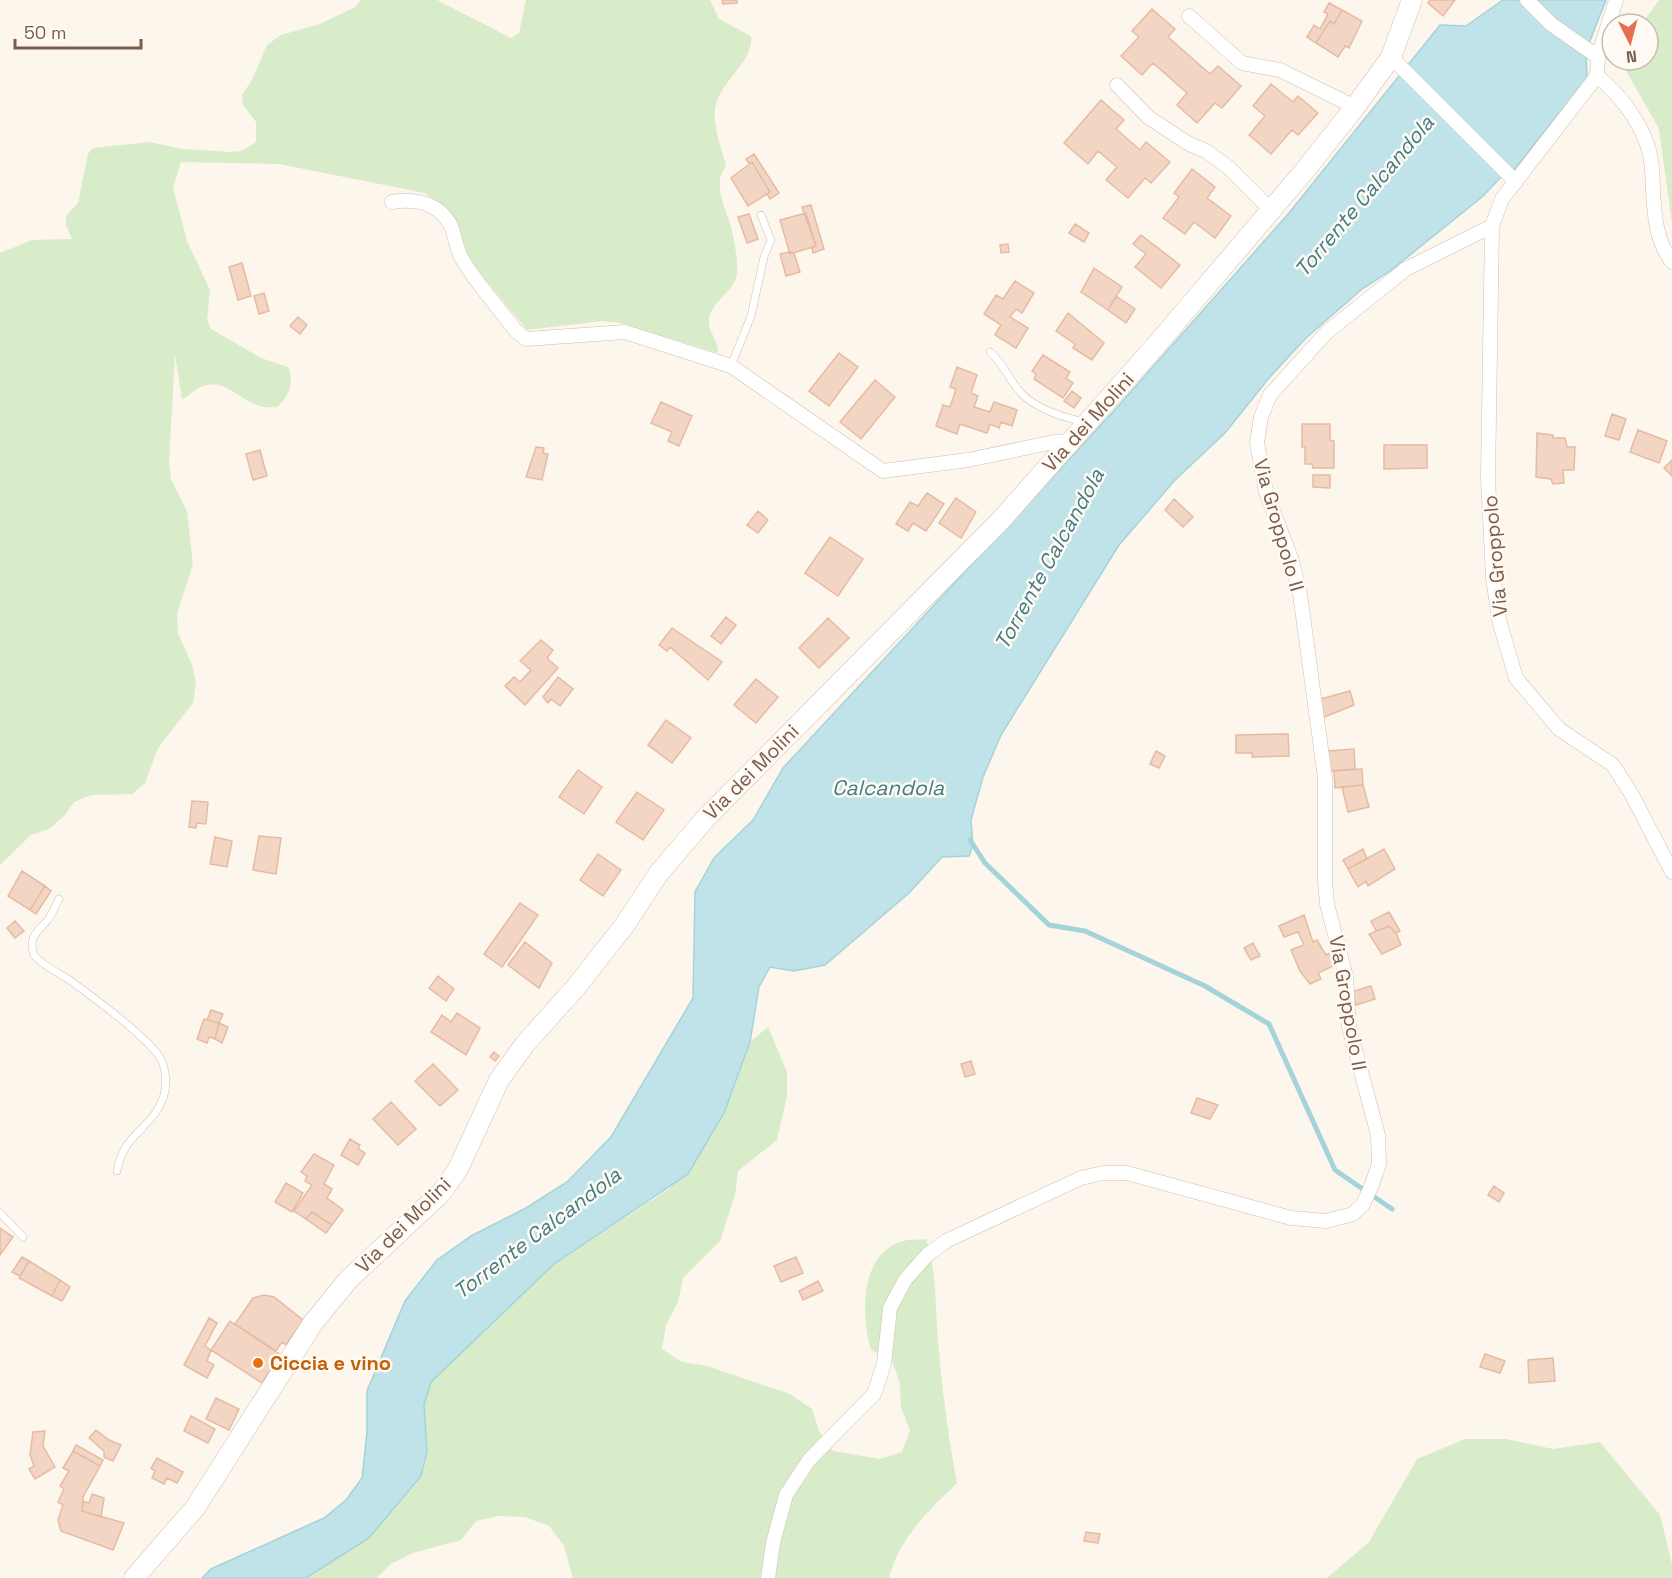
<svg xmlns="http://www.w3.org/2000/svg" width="1672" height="1578" font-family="'Space Grotesk',sans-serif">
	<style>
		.green { fill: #d8ecc9 }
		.water { fill: #bfe3e8; stroke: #a5d3da; stroke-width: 1.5 }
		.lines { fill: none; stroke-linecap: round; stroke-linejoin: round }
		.stream { stroke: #a5d3da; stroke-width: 5 }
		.building { fill: #f3d5c3; stroke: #e6bba3; stroke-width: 1.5 }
		.lane-casing { stroke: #d1beb0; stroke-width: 8 }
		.street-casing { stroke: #d1beb0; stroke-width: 15 }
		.secondary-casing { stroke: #d6c0b0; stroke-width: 21 }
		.lane { stroke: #fff; stroke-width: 7 }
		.street { stroke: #fff; stroke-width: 14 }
		.secondary { stroke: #fff; stroke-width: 20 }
		.food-dot { fill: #e8710a; stroke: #fffaf3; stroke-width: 2 }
		.labels { text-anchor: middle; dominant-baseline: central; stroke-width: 5; stroke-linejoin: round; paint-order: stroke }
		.street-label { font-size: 20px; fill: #7a5c4d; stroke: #fffaf3 }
		.food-label { font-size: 20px; font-weight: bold; fill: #c56008; stroke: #fffaf3; text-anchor: start }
		.water-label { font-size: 21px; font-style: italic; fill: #437c86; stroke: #fffaf3 }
	</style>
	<rect width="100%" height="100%" fill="#fdf6ec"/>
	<path class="green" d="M361,0h76l74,38 8,-5 7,-33h184l9,19 32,17c3,28 -33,45 -36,74 -2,17 7,39 11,56 -16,20 3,47 7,69 2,12 7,35 2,46 -7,14 -23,21 -26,38 -2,12 10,21 9,34l-97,-30 -19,-2 -75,9 -61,-74 -25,-51 -16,-12 -146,-29 -98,-2 -8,26 14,53 23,49 -3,30 4,9 50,29 27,9c7,16 1,29 -11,40 -32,4 -46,-28 -70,-22 -11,2 -15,10 -25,14l-7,-44 -6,107 2,17 16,32 6,53 -16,50 1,19 14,32 4,19 -3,19 -35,45 -13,35 -13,11 -41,1 -17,7 -10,14 -15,13 -18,6 -31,30v-612l32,-13 40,-1 -6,-14v-9l12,-13 10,-49 5,-6 56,-6 34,7 48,3 10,-1 15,-9v-20l-13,-17 -1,-10 10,-15 15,-35 14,-10 39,-11 35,-17z
		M1659,0h13v223l-13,-94 -39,-69h28v-36h-6z
		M768,1027l19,45v24l-10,44 -39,31 -3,24 -15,46 -37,37 -5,24 -12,23 -4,24 20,13 25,4 83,28 22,15 7,22 14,20 47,8 22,-7 8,-22 -9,-22 -1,-24 -8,-24 -21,-10c-10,-34 -12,-97 32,-109 7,-2 16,-1 23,-2 11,33 9,66 12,101 4,48 10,96 19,143 -30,29 -57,54 -68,95h-316l-9,-32 -15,-20 -24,-9 -26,-1 -23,5 -15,19 -48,13 -22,11 -14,14h-71l63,-40 58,-86 -3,-47 7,-23 123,-118 115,-75 55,-76 26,-71z
		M1465,1439h41l47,10 47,-7 60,73 12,49v14h-345l42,-36 48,-83z"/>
	<path class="water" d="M1503,0h103l-20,51 1,27 -74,93 -5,-1 -26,27 -92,74 -28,18 -56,49 -37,40 -44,55 -50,47 -56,65 -118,190 -18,42 -12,43 2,25 -4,11 -27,1 -33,36 -84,72 -31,6 -24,-4 -11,20 -9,55 -26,71 -36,61 -134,90 -123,118 -7,23 3,47 -6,24 -52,62 -63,40h-104l9,-9 113,-51 22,-18 16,-22 5,-46v-41l38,-90 32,-41 34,-24 55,-28 41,-26 44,-45 82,-139 2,-106 19,-34 39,-38 30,-52 330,-356 176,-199 151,-188 26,1z"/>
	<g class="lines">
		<path class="stream" d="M970,840l15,23 64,62 36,6 120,55 64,38 66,146 57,39"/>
	</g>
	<path class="building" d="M722,0h15v3l-14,1z
		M1430,0h25l-12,16 -15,-13z
		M1329,3l13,7 -8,14 -4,-3 -14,22 -9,-6 7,-12 6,4 8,-15 -4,-2z
		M1152,9l23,20 -7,8 42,37 8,-8 23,20 -19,22 -7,-5 -18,20 -20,-18 10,-12 -34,-30 -11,12 -21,-19 18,-19 -7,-6z
		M1342,10l20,11 -13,27 -4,-2 -7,11 -22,-14 14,-22 4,3z
		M1271,84l22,18 5,-6 20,17 -20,22 -6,-5 -21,24 -22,-19 16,-19 -12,-10z
		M1101,100l23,20 -8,9 24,21 6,-8 24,20 -19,21 -6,-5 -17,20 -22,-18 11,-13 -19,-16 -10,13 -24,-21z
		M754,154l25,39 -9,6 -3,-5 3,-2 -18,-30 -3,2 -3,-5z
		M752,162l18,30 -22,14 -17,-28z
		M1192,169l23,18 -8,11 24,18 -16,22 -21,-16 -9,12 -22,-16 16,-21 -5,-4z
		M811,205l13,44 -11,4 -1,-5 4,-2 -14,-39z
		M806,213l10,33 -26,8 -10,-34z
		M749,214l9,25 -11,4 -9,-26z
		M1075,224l14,9 -5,9 -15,-9z
		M1141,235l39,30 -19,23 -26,-21 11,-13 -13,-10z
		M1008,244l1,8 -8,1 -1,-8z
		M789,252l5,1 6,19 -14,4 -6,-22z
		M242,263l9,33 -13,4 -9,-33z
		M1094,268l28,19 -14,23 -27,-18z
		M1015,281l19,12 -12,20 -6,-4 -6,8 18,11 -12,20 -21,-13 6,-10 -17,-11 12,-19 7,4z
		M264,293l5,18 -10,3 -5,-18z
		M1116,296l19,13 -9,14 -18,-13z
		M1068,313l36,30 -12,17 -19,-12 2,-4 -19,-13z
		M298,317l9,8 -7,9 -10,-8z
		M839,353l19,14 -29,39 -20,-15z
		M1043,355l27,17 -4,6 7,5 -10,15 -29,-19 2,-5 -4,-3z
		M957,367l20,8 -6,18 7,3 -4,11 16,5 4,-10 23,8 -5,16 -11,-4 -2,6 -9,-4 -3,9 -27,-9 -3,10 -21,-8 7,-21 7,2 6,-18 -6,-2z
		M875,380l20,17 -34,42 -21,-17z
		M1072,391l9,7 -7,10 -10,-7z
		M661,402l31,14 -13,30 -11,-5 4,-9 -21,-9z
		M1612,414l14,5 -7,21 -14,-4z
		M1302,424h28v16l4,1v27h-21l-1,-4h-7v-17h-3z
		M1638,430l29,11 -8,22 -29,-11z
		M1537,433l16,2v3h12l2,9h8l-1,23h-11l1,13 -11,1 -2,-5 -15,-2z
		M1384,445h43v23l-43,1z
		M536,447l8,1 -1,5 5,1 -6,26 -16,-3z
		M260,450l7,26 -14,4 -7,-26z
		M1672,460v16l-8,-8z
		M1313,475h17v13l-17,-1z
		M927,493l17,11 -18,27 -13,-8 -5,8 -12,-7 14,-22 8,4z
		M956,498l20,14 -15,26 -22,-15z
		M1174,499l19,18 -10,10 -18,-17z
		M758,511l10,9 -10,13 -11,-8z
		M830,537l33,22 -25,37 -33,-23z
		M726,617l10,8 -15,19 -10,-8z
		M828,618l21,20 -30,30 -20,-20z
		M672,628l50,34 -14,18 -38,-33 -3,4 -8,-6z
		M541,640l12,10 -6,8 11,10 -33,37 -20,-19 9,-9 6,5 11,-12 -11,-9z
		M558,677l15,12 -13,17 -9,-7 -3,4 -5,-6z
		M756,679l22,18 -22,26 -22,-18z
		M1350,691l4,14 -32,13 -5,-18z
		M666,720l25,18 -19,25 -24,-18z
		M1288,734l1,22 -37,1v-4h-16v-18z
		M1354,749l1,20 -27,2 -1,-20z
		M1156,751l9,5 -6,12 -9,-4z
		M1362,769l1,16 -28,3 -1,-17z
		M578,770l24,17 -18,27 -25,-17z
		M1363,785l6,22 -21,5 -6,-25z
		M637,792l27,18 -21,30 -27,-18z
		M192,801l16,1 -2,22 -9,-1 -1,5 -7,-1z
		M259,836l22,2 -5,36 -23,-4z
		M215,837l17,4 -5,26 -17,-3z
		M1363,849l4,10 -19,10 -5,-9z
		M1384,849l11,20 -27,17 -2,-5 -8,6 -10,-18z
		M598,854l23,16 -18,26 -23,-16z
		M22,871l23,15 -15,24 -22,-14z
		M45,886l6,5 -15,23 -6,-4z
		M520,903l18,12 -36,52 -18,-13z
		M1389,912l11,19 -4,2 -7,-7 -13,5 -5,-10z
		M1304,915l9,27 4,-2 9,15 8,-4 6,12 -22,10 3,6 -11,5 -10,-13 -9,-21 13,-5 -6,-13 -14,5 -5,-11z
		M15,921l9,10 -9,7 -8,-10z
		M1389,926l7,7 5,12 -19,9 -13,-20z
		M525,942l27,21 -13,25 -31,-23z
		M1253,943l7,13 -9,4 -7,-12z
		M438,976l16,13 -8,12 -17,-13z
		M1371,986l4,13 -19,6 -5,-13z
		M211,1010l12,4 -4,9 -12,-3z
		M457,1013l23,15 -14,27 -35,-23 11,-17 9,7z
		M204,1019l15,4 -4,16 -6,-2 -2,6 -10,-4z
		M219,1023l9,4 -6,16 -7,-4z
		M494,1052l5,4 -4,5 -5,-4z
		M971,1061l4,13 -10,3 -4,-13z
		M433,1064l25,26 -18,16 -25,-25z
		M1197,1098l21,7 -8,14 -19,-6z
		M391,1102l25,27 -18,16 -25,-26z
		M350,1139l10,6 -2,4 7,4 -7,12 -17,-10z
		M314,1154l20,11 -10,19 8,5 -5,9 16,12 -11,15 -20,-13 -6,7 -12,-8 18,-26 -7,-4 2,-5 -6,-4z
		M286,1183l17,10 -11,19 -17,-10z
		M1494,1186l10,7 -5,9 -11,-7z
		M312,1212l20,13 -6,8 -20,-14z
		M0,1228l13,9 -13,18z
		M22,1257l7,4 -9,15 -8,-4z
		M796,1257l7,16 -22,9 -7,-16z
		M29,1261l31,19 -8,16 -33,-18z
		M60,1280l10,7 -8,14 -10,-5z
		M818,1281l5,10 -20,9 -4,-9z
		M264,1295l10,2 29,23 -17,25 -4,-3 -6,9 -41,-27 18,-26z
		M209,1318l8,5 -12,23 6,4 -4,11 7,4 -7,13 -23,-13z
		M230,1321l51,34 -19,28 -51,-33z
		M1485,1354l20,7 -5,12 -20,-6z
		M1553,1358l2,23 -26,2 -1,-23z
		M216,1398l23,11 -10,21 -23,-11z
		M191,1416l24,13 -7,14 -24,-12z
		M96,1430l13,10 12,5 -8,16 -9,-4v-6l-15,-13z
		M45,1431l-2,15 12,21 -20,12 -6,-10 5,-3 -4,-11 3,-23z
		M76,1445l27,15 -3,6 -27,-15z
		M73,1451l27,15 -17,31 -1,14 42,12 -11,27 -52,-19 -3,-11 5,-15 -5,-3 6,-13 -4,-3 9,-15 -6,-3z
		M157,1458l26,14 -6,11 -10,-5 -3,6 -12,-6 3,-7 -4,-3z
		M92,1494l12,4 -3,19 -19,-6 1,-10 6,2z
		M1086,1532l14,2 -2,9 -14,-2z"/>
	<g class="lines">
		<g class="lane-casing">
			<path id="lane" d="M990,352c14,12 19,28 31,41 15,16 44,25 64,29
				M731,366l20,-50 13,-59 7,-17 -10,-25
				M59,899c-4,7 -7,16 -12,22 -11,12 -19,17 -13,34 11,13 28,19 41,29 22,16 73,54 86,75 5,10 6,26 3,36 -10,34 -40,36 -47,76
				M0,1213l23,24"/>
		</g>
		<g class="street-casing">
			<path id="street" d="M1527,0l24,24 47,33
				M1616,0l-18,57 -1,19 -95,123 -10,27 -4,252 5,99 6,43 17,58 43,51 54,36 19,30 40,77
				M1189,16l53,47 38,7 75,37
				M1391,57l125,125
				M1597,76c27,22 53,57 55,93 2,31 0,67 20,93
				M1117,85l31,32 41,27 17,7 22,16 43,43
				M392,202c24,-4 47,1 59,24 4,10 5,21 10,31 13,24 38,51 55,74l10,8 99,-7 106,34 152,105 85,-11 86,-18 16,-1
				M768,1578l5,-35 13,-48 23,-35 65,-66 10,-30 6,-56 15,-28 22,-25 19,-14 135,-63 22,-5h24l164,45 35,3 27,-7 10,-10 8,-17 8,-23 -1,-29 -29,-108 -3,-50 -19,-73 -2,-23v-103l-25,-184 -8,-33 -26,-69 -9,-49 4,-26 9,-22 57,-63 79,-63 86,-43"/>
		</g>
		<g class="secondary-casing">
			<path id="secondary" d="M134,1578l61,-70 118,-185 35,-43 93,-87 17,-24 41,-89 26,-36 51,-57 48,-61 35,-53 46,-54 295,-298 158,-178 148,-174 49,-62 36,-50 21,-57"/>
		</g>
		<use href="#lane" class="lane"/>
		<use href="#street" class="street"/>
		<use href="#secondary" class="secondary"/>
	</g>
	<circle class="food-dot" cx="258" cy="1363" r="6"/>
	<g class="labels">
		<g class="street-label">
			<text transform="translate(1088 422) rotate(-48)">Via dei Molini</text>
			<text transform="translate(1279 525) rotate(74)">Via Groppolo II</text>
			<text transform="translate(1495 556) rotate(-95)">Via Groppolo</text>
			<text transform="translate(751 772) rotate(-45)">Via dei Molini</text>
			<text transform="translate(1348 1003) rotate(80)">Via Groppolo II</text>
			<text transform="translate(403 1225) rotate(-45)">Via dei Molini</text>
		</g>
		<g class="food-label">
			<text x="270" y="1363">Ciccia e vino</text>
		</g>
		<g class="water-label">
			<text transform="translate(1364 196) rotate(-50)">Torrente Calcandola</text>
			<text transform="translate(1049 559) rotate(-61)">Torrente Calcandola</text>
			<text x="888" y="787">Calcandola</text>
			<text transform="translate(537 1233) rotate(-37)">Torrente Calcandola</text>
		</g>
	</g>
	<g transform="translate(1630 42) rotate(174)"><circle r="28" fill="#fffaf3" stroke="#cabbb1" stroke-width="1.5"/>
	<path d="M0-4.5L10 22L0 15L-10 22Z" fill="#e76f51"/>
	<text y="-9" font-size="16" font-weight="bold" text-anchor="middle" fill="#7a5c4d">N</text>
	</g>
	<path d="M15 39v9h126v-9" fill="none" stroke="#7a5c4d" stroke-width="3"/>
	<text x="24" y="39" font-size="18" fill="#7a5c4d" stroke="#fffaf3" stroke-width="4.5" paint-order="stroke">50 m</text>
</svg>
